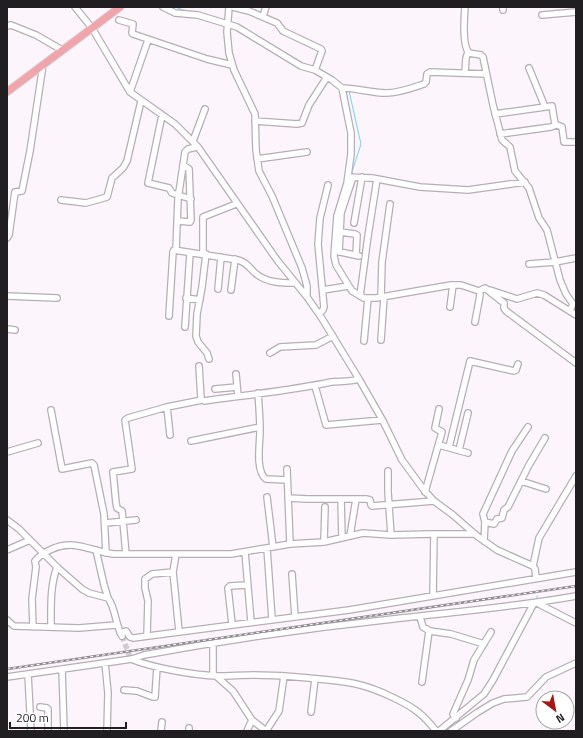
<svg xmlns="http://www.w3.org/2000/svg" width="583" height="738" font-family="'Titillium Web',sans-serif">
	<style>
		.lines { fill: none; stroke-linecap: round; stroke-linejoin: round }
		.stream { stroke: #6dd5fa; stroke-width: 1 }
		.minor-tunnel { stroke: #d1cad0; stroke-width: 5.5; stroke-dasharray: 5.5 3; stroke-linecap: butt }
		.minor-casing { stroke: #b6aeb5; stroke-width: 8 }
		.major-casing { stroke: #d7d6d7; stroke-width: 9 }
		.minor { stroke: #fff; stroke-width: 5.5 }
		.major { stroke: #f1a4aa; stroke-width: 7 }
		.rail-casing { stroke: #918c91; stroke-width: 2.5 }
		.rail { stroke: #fff; stroke-width: 1; stroke-dasharray: 3; stroke-linecap: butt }
	</style>
	<rect width="100%" height="100%" fill="#fdf5fc"/>
	<g class="lines">
		<path class="stream" d="M175,7l14,5
			M349,91l12,53 -10,31
			M339,264l16,26
			M565,351l11,8
			M533,553l1,-6
			M537,596v3"/>
		<path class="minor-tunnel" d="M122,636l8,21"/>
		<g class="minor-casing">
			<path id="minor" d="M75,7l17,21 38,64 45,32 23,23 79,113 30,37 14,20 38,62 24,42 19,39 22,30 10,11 19,14 24,21 20,14 36,16 2,3 1,9
				M163,7l12,6 23,2 39,12 64,39 14,4 17,10 10,8 9,45v21l-4,29 -10,33 -3,40 2,9 16,26 12,7h12l75,-13h10l18,6 6,-3 19,15v5l2,3 70,52
				M229,7l-2,25 2,21 5,17 21,44 1,36 3,21 13,25 30,72 5,18v10
				M233,7l16,4 28,12 6,8 38,18 1,2 -7,19
				M465,7c-1,12 -3,38 4,46l12,2 2,2 10,48 9,35 8,7 5,24 14,17 10,30 8,12 13,50 6,14 7,10 -3,6
				M503,10v-3
				M542,15l34,-3
				M263,16l3,-9
				M119,20l14,4 -1,9 1,1 74,25 25,6
				M7,26l4,-1 25,10 26,15
				M529,68l16,39
				M465,73l1,-15 2,-6
				M342,88c15,0 29,5 44,5 13,0 26,-5 38,-9l2,-2 1,-8 3,-2 56,2
				M130,92l18,-52
				M495,114l57,-8 3,18 7,3 2,15h12
				M162,115l-14,68 21,5 3,5 19,6
				M255,121l42,3 5,-1 7,-18 18,-28
				M500,134l51,-7 5,-2
				M193,141l12,-32
				M257,159l50,-7
				M348,177l24,1 48,9 48,3 57,-8
				M61,200l25,3 21,-6 5,-19 11,-10 4,-7 14,-60
				M177,221l13,1 1,-2 -2,-51 -6,-4
				M354,223l8,-46
				M340,232l15,2 2,1 -1,20
				M7,238l2,-3 6,-43 7,-1 8,-40 13,-86
				M176,250l2,-51 7,-47 3,-3 9,-2
				M336,251l23,5
				M339,252l2,-39 12,-36
				M203,254v-37l33,-13
				M206,254l-4,33 -5,27 -1,22 2,6 9,11 2,6
				M529,264l26,-2 21,-4
				M218,289l3,-32
				M231,290l4,-31
				M323,290l25,-4
				M490,290l27,9 20,-6 7,2 32,20
				M7,296l50,2
				M360,296l8,-60 9,-57
				M381,297l1,-35 8,-58
				M186,298l14,2
				M450,307l3,-22
				M319,314l4,-4 1,-3 -6,-63 2,-26 8,-33
				M169,316l4,-64 1,-2 64,10c8,2 11,7 17,13 12,10 26,10 40,10
				M475,322l5,-27 -1,-4
				M185,327l5,-74
				M7,329l8,1
				M381,340l3,-43
				M364,341l4,-43
				M270,353l10,-6 36,-2 17,-9
				M199,366l2,33 3,2c42,-6 85,-10 127,-19 10,-1 19,0 28,-3
				M236,374l2,22
				M315,386l11,39 56,-5
				M215,389l22,-2
				M258,393c1,13 2,25 2,38 0,12 -5,40 6,48l21,1
				M167,407l3,28
				M51,410l11,59 30,-6 2,2 10,49 2,39
				M191,441l69,-14
				M439,445l29,8
				M449,447l21,-86 44,10 2,-1 2,-6
				M459,450l9,-37
				M7,452l31,-9
				M287,469l3,75
				M388,471v21l3,43
				M521,481l25,8
				M425,492l17,-60 -7,-4 4,-19
				M267,497l6,50
				M288,498l19,1h59l4,1 1,5 1,1 62,-5
				M341,499l1,39
				M7,520l12,9 39,39 24,21 7,4 19,5c8,11 7,26 14,38
				M485,522l9,2 3,-5 5,-1 2,-8 4,-3 21,-42 16,-27
				M105,523l31,-3
				M350,536l6,-37
				M484,541l1,-19 -2,-8 29,-63 16,-24
				M324,542l1,-35
				M267,548l5,71
				M7,550l23,-10
				M96,550l8,35 4,13
				M245,552l6,70
				M126,554l-4,-43 -5,-3 -1,-5 -3,-31 19,-3 -7,-49 3,-2 39,-11 35,-7
				M176,554l-3,18 6,59
				M533,566l6,-28 37,-62
				M292,574l3,43
				M433,595l1,-61
				M537,603l39,20
				M420,617l3,10 7,4 21,3 33,10
				M7,620l7,6 65,2 37,-3
				M232,624l-4,-36 2,-2 18,-1
				M33,627l-1,-28 4,-32 -1,-6c5,-6 10,-9 17,-12 23,-10 38,2 61,5h118l59,-10 34,-2 39,-9 28,2 39,-1h45
				M51,627c0,-20 -1,-41 6,-60
				M120,633l6,-2 4,6 3,1 216,-28 227,-38
				M147,636l1,-35 -3,-13v-9l7,-5 21,-2
				M131,659c22,9 62,16 87,17 12,0 24,-1 36,-1 18,0 37,1 55,3 34,3 53,4 85,20 19,9 29,16 42,33
				M105,663l3,30 -1,38
				M62,669l2,62
				M28,674l3,57
				M213,675v-31
				M216,676l17,15 19,29 14,11
				M7,677l125,-18 12,-4c82,-15 165,-27 249,-36 61,-7 122,-12 183,-23
				M422,682l7,-51
				M124,690l13,1 16,6h2l2,-30
				M40,707l7,1 1,1v22
				M311,712l4,-33
				M456,718l-3,-4 15,-34 6,-20 17,-28
				M161,731l1,-9
				M189,731v-3
				M247,731l5,-11
				M266,731l13,-20 5,-35
				M439,731l45,-37 9,-14 41,-77
				M451,731l27,-19 15,-9 11,-4 23,-2 19,-20 30,-14"/>
		</g>
		<g class="major-casing">
			<path id="major" d="M7,92l113,-85"/>
		</g>
		<use href="#minor" class="minor"/>
		<use href="#major" class="major"/>
		<g class="rail-casing">
			<path id="rail" d="M7,669l569,-83"/>
		</g>
		<use href="#rail" class="rail"/>
	</g>
	<rect width="583" height="738" fill="none" stroke="#211e21" stroke-width="16"/>
	<g transform="translate(555 710) rotate(148)"><circle r="19" fill="#ffffff" stroke="#a6a5a6"/>
	<path d="M0-3L7 15L0 10L-7 15Z" fill="#a91611"/>
	<text y="-6" font-size="11" font-weight="bold" text-anchor="middle" fill="#211e21">N</text>
	</g>
	<path d="M10 722v6h116v-6" fill="none" stroke="#211e21" stroke-width="2"/>
	<text x="16" y="722" font-size="12" fill="#211e21" stroke="#ffffff" stroke-width="3" paint-order="stroke">200 m</text>
</svg>
